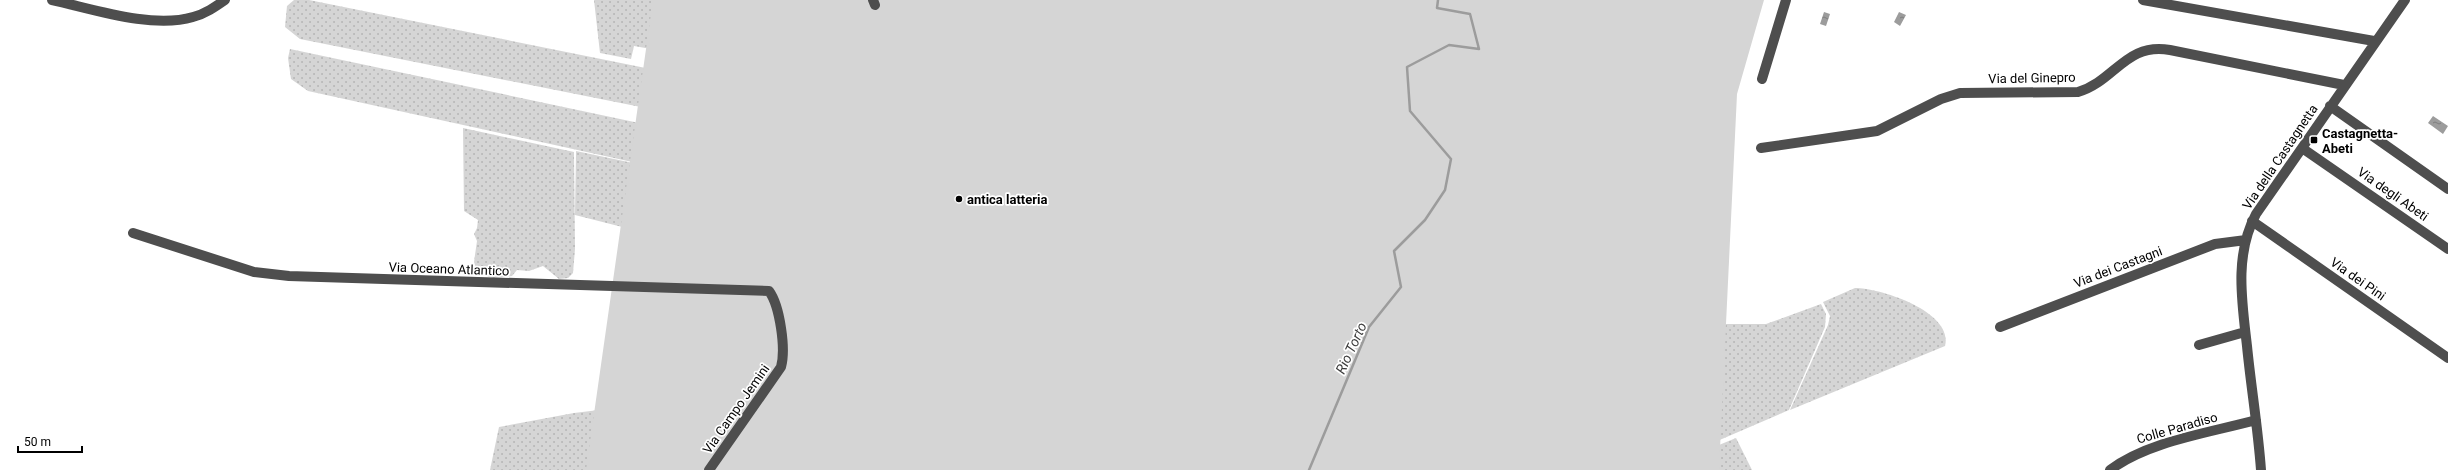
<svg xmlns="http://www.w3.org/2000/svg" width="2448" height="470" font-family="Roboto,sans-serif">
	<style>
		.grass { fill: url(#grass-dots) }
		.green { fill: #d5d5d5 }
		.water { fill: url(#water-ripples) }
		.lines { fill: none; stroke-linecap: round; stroke-linejoin: round }
		.stream { stroke: #9c9c9c; stroke-width: 2.5 }
		.minor { stroke: #4e4e4e; stroke-width: 10 }
		.poi-dot { fill: #000; stroke: #fff; stroke-width: 1.5 }
		.labels { text-anchor: middle; dominant-baseline: central; stroke-width: 3.5; stroke-linejoin: round; paint-order: stroke }
		.street-label { font-size: 13px; fill: #000; stroke: #fff }
		.poi-label { font-size: 13px; font-weight: bold; fill: #000; stroke: #fff; text-anchor: start }
		.water-label { font-size: 14px; font-style: italic; fill: #3d3d3d; stroke: #fff }
	</style>
	<defs>
		<pattern id="grass-dots" width="8" height="8" patternUnits="userSpaceOnUse"><rect width="8" height="8" fill="#d5d5d5"/><path d="M2 2h.1M6 6h.1" fill="none" stroke="#b5b5b5" stroke-width="1.8" stroke-linecap="round"/></pattern>
		<pattern id="water-ripples" width="26" height="14" patternUnits="userSpaceOnUse"><rect width="26" height="14" fill="#9c9c9c"/><path d="M2 4q2-2 4 0t4 0M15 11q2-2 4 0t4 0" fill="none" stroke="#7d7d7d"/></pattern>
	</defs>
	<rect width="100%" height="100%" fill="#fff"/>
	<path class="grass" d="M294,0h15l411,83 1,40 -421,-84 -15,-12 2,-21z
		M594,0h126l-69,49 -17,-3 -3,13 -31,-6z
		M290,49l505,107 -140,11 -347,-76 -17,-12 -3,-21z
		M463,128l111,24 1,97 -2,24 -5,5 -9,1 -16,-13 -14,5 -12,-1 -5,6 -19,2 -16,-5 -3,-11 3,-21 -3,-7 3,-6 1,-8 -14,-9z
		M576,151l133,28 -67,53 -67,-17z
		M1855,288c26,0 99,24 90,58l-155,64 38,-85 2,-9 -7,-14z
		M1821,304l5,10 -1,13 -36,83 -139,60h-80l133,-146h63z
		M758,391l-57,79h-211l9,-43 75,-14z
		M1736,438l16,32h-94z"/>
	<path class="green" d="M653,0h1111l-27,94 -18,376h-1133z"/>
	<path class="water" d="M1824,12l6,2 -4,12 -6,-2z
		M1899,12l7,3 -6,11 -6,-4z
		M2433,116l15,10 -5,8 -15,-11z"/>
	<g class="lines">
		<path class="stream" d="M1309,470l60,-143 32,-40 -7,-36 31,-31 20,-30 6,-31 -41,-48 -3,-44 42,-22 30,4 -9,-35 -33,-6 1,-8"/>
		<path class="minor" d="M52,0c41,9 100,29 141,17 12,-3 22,-10 32,-17
			M873,0l2,5
			M2143,0l231,41
			M1762,79l24,-79
			M2330,106l118,83
			M1761,148l116,-17 64,-32 19,-6 118,-1c37,-11 48,-50 92,-42l174,35
			M2302,148l146,101
			M2252,221l196,137
			M133,233l121,39 35,4 480,15c11,15 17,58 12,76l-72,103
			M2000,327l215,-83 31,-4
			M2199,345l46,-13
			M2110,470c39,-29 99,-37 146,-50
			M2261,470c-3,-42 -10,-83 -14,-124 -5,-44 -13,-91 9,-132l149,-214"/>
	</g>
	<g class="poi-dot">
		<rect x="2310" y="136" width="8" height="8" rx="2"/>
		<circle cx="959" cy="199" r="4"/>
	</g>
	<g class="labels">
		<g class="street-label">
			<text transform="translate(2032 78) rotate(-1)">Via del Ginepro</text>
			<text transform="translate(2280 157) rotate(-56)">Via della Castagnetta</text>
			<text transform="translate(2393 194) rotate(35)">Via degli Abeti</text>
			<text transform="translate(2118 267) rotate(-21)">Via dei Castagni</text>
			<text transform="translate(449 269) rotate(2)">Via Oceano Atlantico</text>
			<text transform="translate(2358 279) rotate(35)">Via dei Pini</text>
			<text transform="translate(736 409) rotate(-55)">Via Campo Jemini</text>
			<text transform="translate(2177 428) rotate(-16)">Colle Paradiso</text>
		</g>
		<g class="poi-label">
			<text x="2322" y="133">Castagnetta-<tspan x="2322" dy="15">Abeti</tspan></text>
			<text x="967" y="199">antica latteria</text>
		</g>
		<g class="water-label">
			<text transform="translate(1351 348) rotate(-65)">Rio Torto</text>
		</g>
	</g>
	<path d="M18 446v6h64v-6" fill="none" stroke="#000000" stroke-width="2"/>
	<text x="24" y="446" font-size="12" fill="#000000" stroke="#ffffff" stroke-width="3" paint-order="stroke">50 m</text>
</svg>
